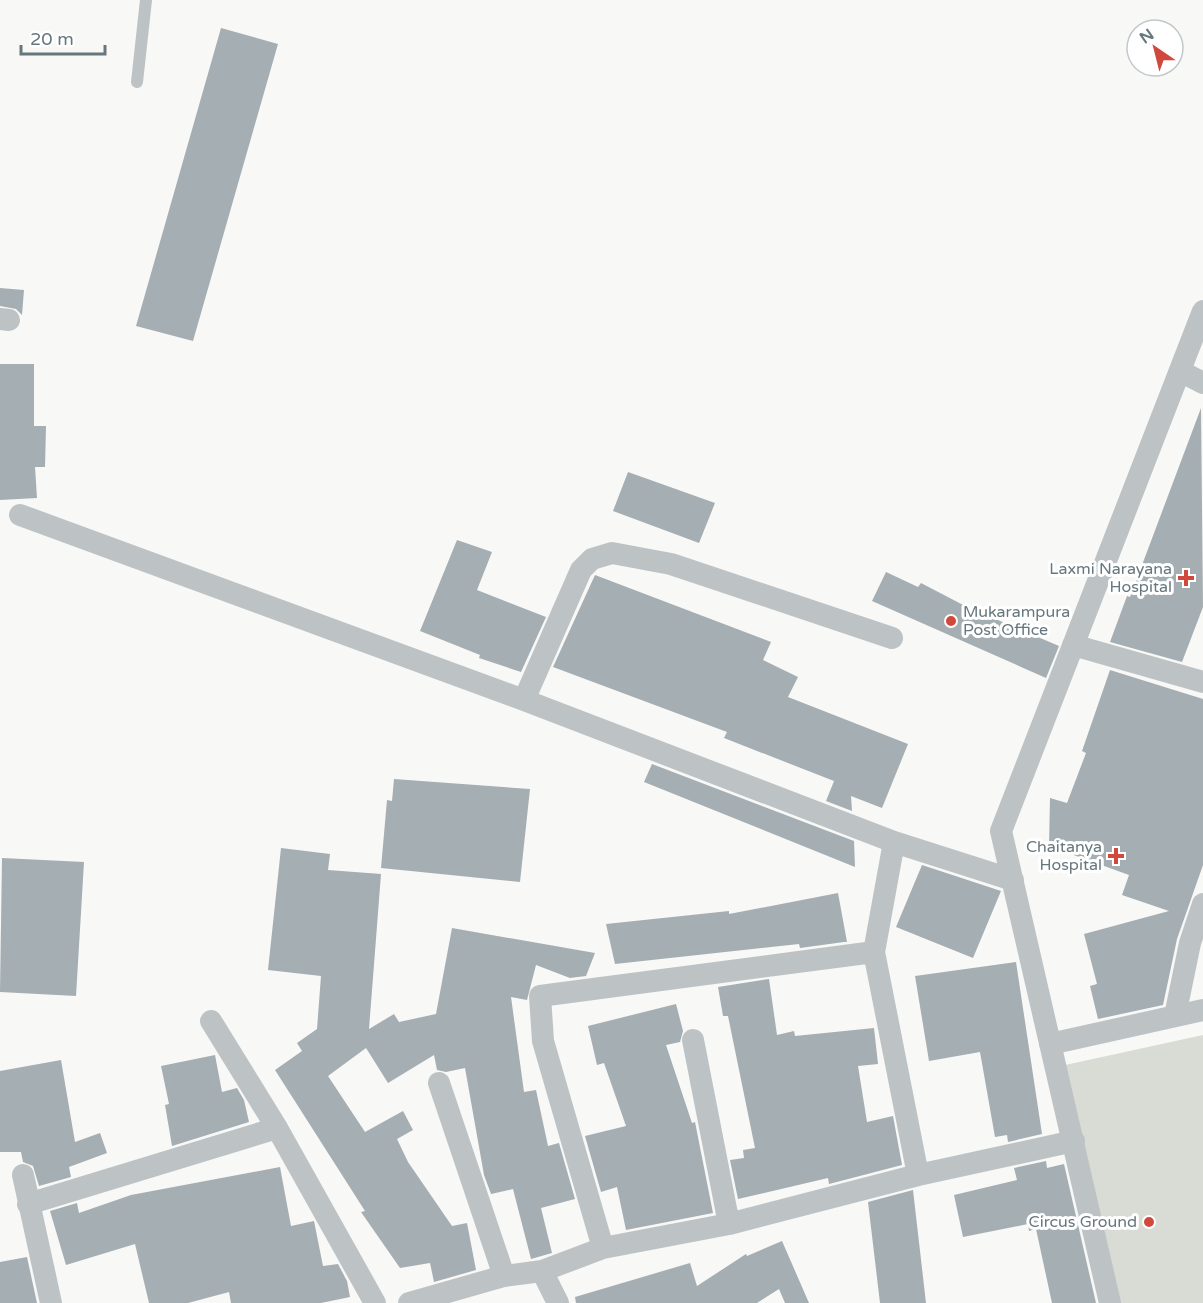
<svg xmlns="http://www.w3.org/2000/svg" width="1203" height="1303" font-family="'Varela Round',sans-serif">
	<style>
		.green { fill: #d9dcd5 }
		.building { fill: #a5aeb2 }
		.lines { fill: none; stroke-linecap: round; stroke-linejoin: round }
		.service { stroke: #bdc3c5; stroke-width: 12 }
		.minor { stroke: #bdc3c5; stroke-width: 22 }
		.poi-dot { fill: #d1483d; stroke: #fff; stroke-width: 2 }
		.labels { text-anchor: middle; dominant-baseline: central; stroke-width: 6; stroke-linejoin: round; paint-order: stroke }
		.poi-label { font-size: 16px; fill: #66777d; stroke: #fff; text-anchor: end }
	</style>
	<rect width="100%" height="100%" fill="#f8f8f6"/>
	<path class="green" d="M1203,1035v268h-87l-60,-236z"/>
	<path class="building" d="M221,28l57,16 -85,297 -57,-15z
		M0,288l24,2 -2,25 -6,-6 -16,-3z
		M0,364h34v62h12l-1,41h-10l2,31 -37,2z
		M1201,408l2,199 -21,55 -72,-20 17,-46 3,1z
		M628,472l87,31 -16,40 -86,-32z
		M457,540l35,12 -15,38 69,27 -25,55 -42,-14 1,-3 -60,-24z
		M886,572l32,15 3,-4 46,24 92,39 -13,32 -174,-77z
		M595,575l176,67 -8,18 35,17 -10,20 120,47 -26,64 -31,-12 1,15 -26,-10 8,-20 -110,-43 3,-6 -174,-65z
		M1110,670l93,29v166l-26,74 -14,66 -65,14 -8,-33 7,-2 -13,-50 85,-23 -47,-16 7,-20 -80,-29 1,-48 17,5 19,-50 -4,-2z
		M652,764l202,77 1,26 -211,-85z
		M394,779l136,10 -10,93 -139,-14 6,-68 5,1z
		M281,848l49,6 -2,16 53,4 -12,155 25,-15 5,8 37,-8 16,-86 143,25 -9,23 -16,2 -34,-13 -9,35 -16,-3 13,95 12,-2 12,56 11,-3 16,56 -34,9 11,45 -21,6 -18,-70 -22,5 -7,-19 -19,-107 -19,4 -9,-2 -3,-15 -46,28 -22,-35 -38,28 37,56 38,-21 10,19 -16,9 11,23 44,64 15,-3 9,47 -42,12 -4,-19 -30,5 -39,-56 4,-1 -90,-141 27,-19 -5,-8 20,-14 4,-53 -53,-6z
		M2,858l82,4 -8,134 -76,-4z
		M922,865l79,26 -28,67 -77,-31z
		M838,893l9,49h-3l-44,6 -1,-4 -184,20 -9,-40 123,-13v3z
		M1016,962l26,172 -34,8 -1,-7 -12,2 -15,-85 -51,9 -14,-85z
		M769,979l8,56 17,-4 1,5 79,-8 4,36 -20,2 9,56 26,-6 9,49 -73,19 -1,-6 -90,21 -8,-39 14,-2 -1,-8 12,-2 -27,-132h-5l-5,-29z
		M676,1004l7,27 -3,11 -14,3 26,78 3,-1 18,91 -87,17 -9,-43 -16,5 -16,-56 41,-10 -22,-63 -7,2 -9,-39z
		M215,1055l7,37 15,-4 7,12 5,22 -77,24 -7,-41 4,-1 -8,-38z
		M61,1060l14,82 25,-9 7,20 -38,14 2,10 -32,9 -6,-20 -10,-4 -2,-10h-21v-81z
		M1046,1161l1,7 17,-4 32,139h-44l-16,-74 -7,2 -1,-7 -65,13 -9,-42 63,-15 -3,-12z
		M280,1167l11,59 23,-5 9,45 15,-2 9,17 3,16 -29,6h-90l-2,-11 -41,11h-39l-14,-59 -69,21 -16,-54 27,-8 2,10 52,-18z
		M913,1190l13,113h-46l-12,-101z
		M782,1241l27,62h-24l-6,-14 -22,14h-181l-1,-6 115,-34 7,23 49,-32 1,2z
		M27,1257l10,46h-37v-41z"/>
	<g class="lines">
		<path class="service" d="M137,82l9,-82"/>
		<path class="minor" d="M0,319l9,1
			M1180,371l23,12
			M20,515l504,185 370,142 119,38
			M1073,645l130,37
			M524,700l57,-130 11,-11 20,-6 59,11 221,74
			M894,842l-20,110 44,223
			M1175,1016l15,-73 13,-39
			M211,1021l66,107 98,175
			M693,1040l36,184
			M1050,1044l153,-34
			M439,1083l65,193
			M23,1175l28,128
			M28,1204l249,-76
			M603,1248l-60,-207 -3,-45 334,-44
			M542,1271l16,32
			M409,1303l95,-27 38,-5 61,-23 126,-24 189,-49 156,-34
			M1110,1303l-109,-472 202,-520"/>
	</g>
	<g class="poi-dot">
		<path d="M1183 569h6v6h6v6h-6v6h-6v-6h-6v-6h6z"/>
		<circle cx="951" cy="621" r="6"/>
		<path d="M1113 847h6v6h6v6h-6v6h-6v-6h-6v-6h6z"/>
		<circle cx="1149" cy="1222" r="6"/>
	</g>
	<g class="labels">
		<g class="poi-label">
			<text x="1172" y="569">Laxmi Narayana<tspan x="1172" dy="18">Hospital</tspan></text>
			<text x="963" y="612" text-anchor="start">Mukarampura<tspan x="963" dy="18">Post Office</tspan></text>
			<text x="1102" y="847">Chaitanya<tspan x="1102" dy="18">Hospital</tspan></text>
			<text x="1137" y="1222">Circus Ground</text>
		</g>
	</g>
	<g transform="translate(1155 48) rotate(325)"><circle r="28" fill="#ffffff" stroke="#c2c9cb" stroke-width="1.5"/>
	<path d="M0-4.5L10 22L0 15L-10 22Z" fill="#d1483d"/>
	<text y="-9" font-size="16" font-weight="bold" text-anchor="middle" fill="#66777d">N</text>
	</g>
	<path d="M21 45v9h84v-9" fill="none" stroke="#66777d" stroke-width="3"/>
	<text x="30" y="45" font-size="18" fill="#66777d" stroke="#ffffff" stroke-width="4.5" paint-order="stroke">20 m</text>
</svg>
